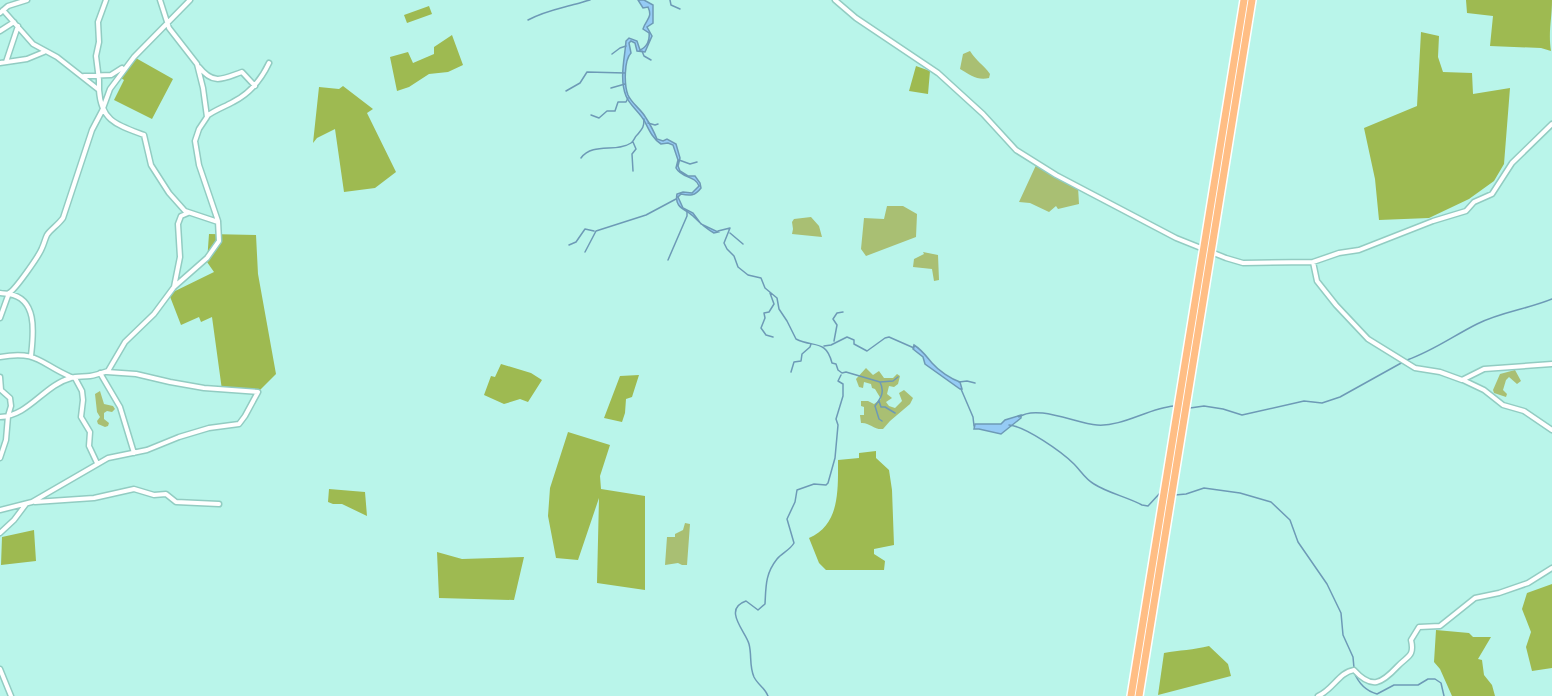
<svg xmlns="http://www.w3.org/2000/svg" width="1552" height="696" font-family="'Work Sans',sans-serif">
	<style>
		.green { fill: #a9bf73 }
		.forest { fill: #9eba51 }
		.water { fill: #95cbf5; stroke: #6d9ab6; stroke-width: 1.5 }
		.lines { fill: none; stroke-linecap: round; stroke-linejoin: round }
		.stream { stroke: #6d9ab6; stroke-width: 1.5 }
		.minor-casing { stroke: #92ccc2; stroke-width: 7 }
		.highway-casing { stroke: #fff; stroke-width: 10 }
		.minor { stroke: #fff; stroke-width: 4 }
		.highway { stroke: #ffbe85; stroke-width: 7 }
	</style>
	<rect width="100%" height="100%" fill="#b9f5ea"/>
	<path class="green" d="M970,51c7,11 13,13 20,23l-1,4c-11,3 -19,-3 -29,-9l3,-15z
		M1037,163l41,24 1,17 -21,5 -2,-3 -7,6 -19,-9 -11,-1z
		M887,206h16l14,8 -1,23 -50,19 -5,-7 3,-31 20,1z
		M811,217l8,9 3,11 -30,-3 1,-5 -1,-7 2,-3z
		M923,252l15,3 1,25 -5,1 -2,-12 -19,-2 1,-8 10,-5z
		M866,368l7,7 6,-4 5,7h9l4,-4 3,2 -2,8 -4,3 -5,-1 -2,8 5,4 -6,4 3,4 6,2 7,-7 -3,-8 5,-3 9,8 -3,6 -20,17 -7,8c-9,1 -14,-7 -22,-6l-1,-8h4v-8l-3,-1v-5h7l6,3 7,-5 -6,-10 -3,-1 -1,-4 -7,-2 -1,6 -4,-1 -3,-8z
		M1515,370l6,11 -4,3 -8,-7 -3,3 -3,10 4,4 -1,3 -12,-4 -1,-3 7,-16z
		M100,391l4,13 9,2 2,3 -3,3 -5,-1 -3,2v6l5,4 -1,3 -3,1 -7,-3 -1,-3 3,-4 -3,-5 -2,-18z
		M685,523l5,1 -3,41h-5l-4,-2 -13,2 2,-28h8v-3l8,-4z"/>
	<path class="forest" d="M1432,0h120c0,19 -4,32 -1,51l-10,-3 -51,-2 3,-30 -26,-3 -1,-13z
		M429,6l3,8 -25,9 -3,-8z
		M1421,32l18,4 -1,21 5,15 29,1 1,21 37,-6 -6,76 -10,17 -25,18 -40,19 -50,2 -4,-41 -11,-51 53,-22z
		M452,35l11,30 -15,7 -19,2 -20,13 -12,4 -7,-34 18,-5 5,11 21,-9v-7z
		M134,57l39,22 -21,40 -38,-19 10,-20 -6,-4z
		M916,66l14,5 -2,23 -19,-3z
		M343,86l30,23 -6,4 29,59 -21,16 -31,4 -9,-63 -18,9 -4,5 6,-56 20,2z
		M209,234l47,1 2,39 18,100 -17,17 -37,-1 -10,-73 -11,5 -2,-5 -18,8 -12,-31 45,-22 -7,-10z
		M501,364l30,9 11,7 -14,22 -8,-3 -16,5 -20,-9 7,-19 4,1z
		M639,375l-7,22 -6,2 -1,14 -3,9 -18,-4 16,-42z
		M568,432l42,13 -10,31 1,13 44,7v94l-48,-7 2,-85 -21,62 -22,-2 -8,-42 2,-28z
		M876,451v7l13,12 3,20 2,55 -20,4v5l11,7 -1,9h-58l-7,-7 -10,-25c31,-13 29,-48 29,-78l21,-2v-5z
		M329,489l36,3 2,24 -25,-12h-9l-5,-2z
		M34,530l2,31 -35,4 1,-28z
		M437,552l25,7 62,-2 -10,43 -75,-2z
		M1552,584v84l-20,3 -6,-24 5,-15 -9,-23 5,-16z
		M1436,630l33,3 4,4h18l-13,22 4,1 2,15 8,10 3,11h-43l-12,-27 -6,-7z
		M1209,646l19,18 3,12 -73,19 6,-42c15,-3 30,-3 45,-7z"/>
	<path class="water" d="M638,0h6l9,5v18l-6,4 5,9 -7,16 -8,-1 -2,-8 -4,-2 -2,2 2,10c-7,7 -7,32 -3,42 4,9 13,14 18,23 4,6 8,14 11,21l6,2 4,-2 9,5 4,14 -2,8 2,5 8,5h7l5,7 1,5c-6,8 -11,8 -20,6l-3,3 5,11 10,5 8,11 17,8 -4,1c-9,-5 -13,-9 -20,-16 -7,-8 -20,-8 -17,-23l6,-2 9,1 7,-7c-4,-11 -17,-7 -23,-18l2,-8 -5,-15 -5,-2 -7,1c-8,-5 -12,-14 -16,-22 -5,-10 -15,-16 -19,-26 -7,-17 -1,-39 0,-55l3,-3 8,3 3,9c7,-3 10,-10 9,-17l-6,-4c3,-10 10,-11 5,-22l-5,1z
		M914,345c8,5 12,11 18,18 7,8 19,16 28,19l2,7h-2l-35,-25 -2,-7 -10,-8z
		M1021,415v3l-20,16 -22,-5h-5l1,-5h26l4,-4z"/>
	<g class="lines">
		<path class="stream" d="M670,0l1,5 9,4
			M528,20c17,-9 30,-11 48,-16 5,-1 9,-3 14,-4
			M642,51l2,5 7,4
			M612,54l8,-6 6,-2
			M611,88l14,-4
			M566,91l14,-8 7,-11 38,1
			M591,115l8,3 8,-7h8l3,-9h8l2,-4
			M648,123l7,2 3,-1
			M581,158c12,-16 35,-5 50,-15 3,-2 3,-5 6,-8 5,-6 7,-7 7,-16
			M679,160l11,4 7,-2
			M633,171l-1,-17 4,-5 -3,-7
			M718,231l12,-3 -6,15 3,6 7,7 4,11 10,8 13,3 4,10 12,10 2,11 8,12 9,18c18,9 30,0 36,24l4,1 2,6 4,3 4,-1 34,10c5,10 1,16 -5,24l4,13 3,2
			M730,233l13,11
			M569,245l7,-3 9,-13 9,2
			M585,252l11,-21 50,-16 30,-16
			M668,260l19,-44v-4
			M770,293l4,11 -5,8 -5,1 1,5 -4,10 5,7 7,2
			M834,341l3,-16 -4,-6 4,-6 6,-1
			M824,346l7,-1 16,-8 7,3v4l13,7 18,-13 4,-1 25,11
			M1407,360c26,-9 46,-24 70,-36 24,-12 51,-15 75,-25
			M791,372l3,-10 7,-1 1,-7 8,-7 1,-3
			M880,382l13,-1 5,-4
			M959,382l8,-1 8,2
			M961,389l12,28 1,9
			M879,401l2,6h4l10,6
			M1190,408l14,-2 19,3 19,6 62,-14 18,2 18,-6 63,-35
			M1019,417c18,-13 58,7 78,8 25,2 52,-17 77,-19
			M1009,425c16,1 53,27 65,39 7,7 11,15 20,20 14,9 33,13 48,21l6,1 12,-13
			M1175,495l11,-1 18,-6 36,5 31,9 19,18 8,22 29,42 14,29 2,22 10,22 1,11
			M1354,672c4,10 12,19 23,22l17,-9h24l10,-6h7l6,4 3,13
			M768,696c-3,-8 -10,-11 -14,-19 -5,-11 -2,-22 -5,-33 -3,-12 -27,-35 -3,-43l12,9 7,-6c1,-17 0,-30 12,-45 5,-6 13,-9 17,-16l-7,-24 8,-17 2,-12 17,-6 12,1 2,-2 7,-25 3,-33 -2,-6 7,-23v-12l-5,-3 3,-6"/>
		<g class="minor-casing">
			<path id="minor" d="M835,0l21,18 82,55 45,41 33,36 40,25 120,63 50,20 17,5 70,-1 26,-9 20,-3 74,-29 33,-10 8,-9 18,-8 20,-31 40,-39
				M3,10l30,34 24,13 42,33c2,31 18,35 45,45l7,30 18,28 16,18 33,11
				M0,13l8,-7 19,-6
				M0,31l14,-9
				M6,62l12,-36
				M0,63l27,-4 17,-7
				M199,67c15,19 25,11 43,5l13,14
				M84,76l27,-1 11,-7
				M99,90v-10l-3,-24 3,-14 -1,-20 8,-22
				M207,116c8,-6 17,-9 26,-14 16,-8 28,-22 36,-39
				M1313,262l4,19 19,24 32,34 47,29 25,4 22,8 22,-11 68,-5
				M174,287l6,-30 -2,-33 3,-8 7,-3
				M0,293c3,1 6,0 9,1 30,5 24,42 22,62
				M0,318l9,-25c6,-3 30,-37 33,-45 2,-4 3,-9 5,-13 3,-5 11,-10 16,-17l29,-88 10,-19 8,-22 24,-32 56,-57
				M0,357c38,-7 40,7 71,20
				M100,373l20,34 14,46
				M0,377l1,13 9,8 1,8 -3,10 -2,24 -6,18
				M75,378l7,13 1,9 -2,17 9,15 -1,14 8,17
				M1463,380l21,10 19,15 21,6 28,19
				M0,417c29,-1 44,-32 71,-39 5,-2 13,-1 19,-2 6,-1 12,-3 18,-5l17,-29 29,-28 20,-27 33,-29 12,-17 -1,-20 -19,-56 -4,-24 4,-12 8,-12 -4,-29 -6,-24 -28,-36 -9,-28
				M35,502l59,-4 40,-9 20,6 12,-1 10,8 43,2
				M0,510l32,-8 76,-44 39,-8 32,-13 30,-9 30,-4 6,-8 13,-24 -54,-4 -34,-6 -34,-8 -29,-2
				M0,533l14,-13 12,-16
				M0,669l11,27
				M1318,696c15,-6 21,-24 36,-26 18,20 28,13 43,-3 10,-11 18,-10 14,-27l8,-13 21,-1 35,-28 24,-5 29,-10 24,-15"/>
		</g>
		<g class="highway-casing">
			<path id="highway" d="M1131,696l113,-696
				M1139,696l113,-696"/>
		</g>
		<use href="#minor" class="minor"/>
		<use href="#highway" class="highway"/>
	</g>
</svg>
